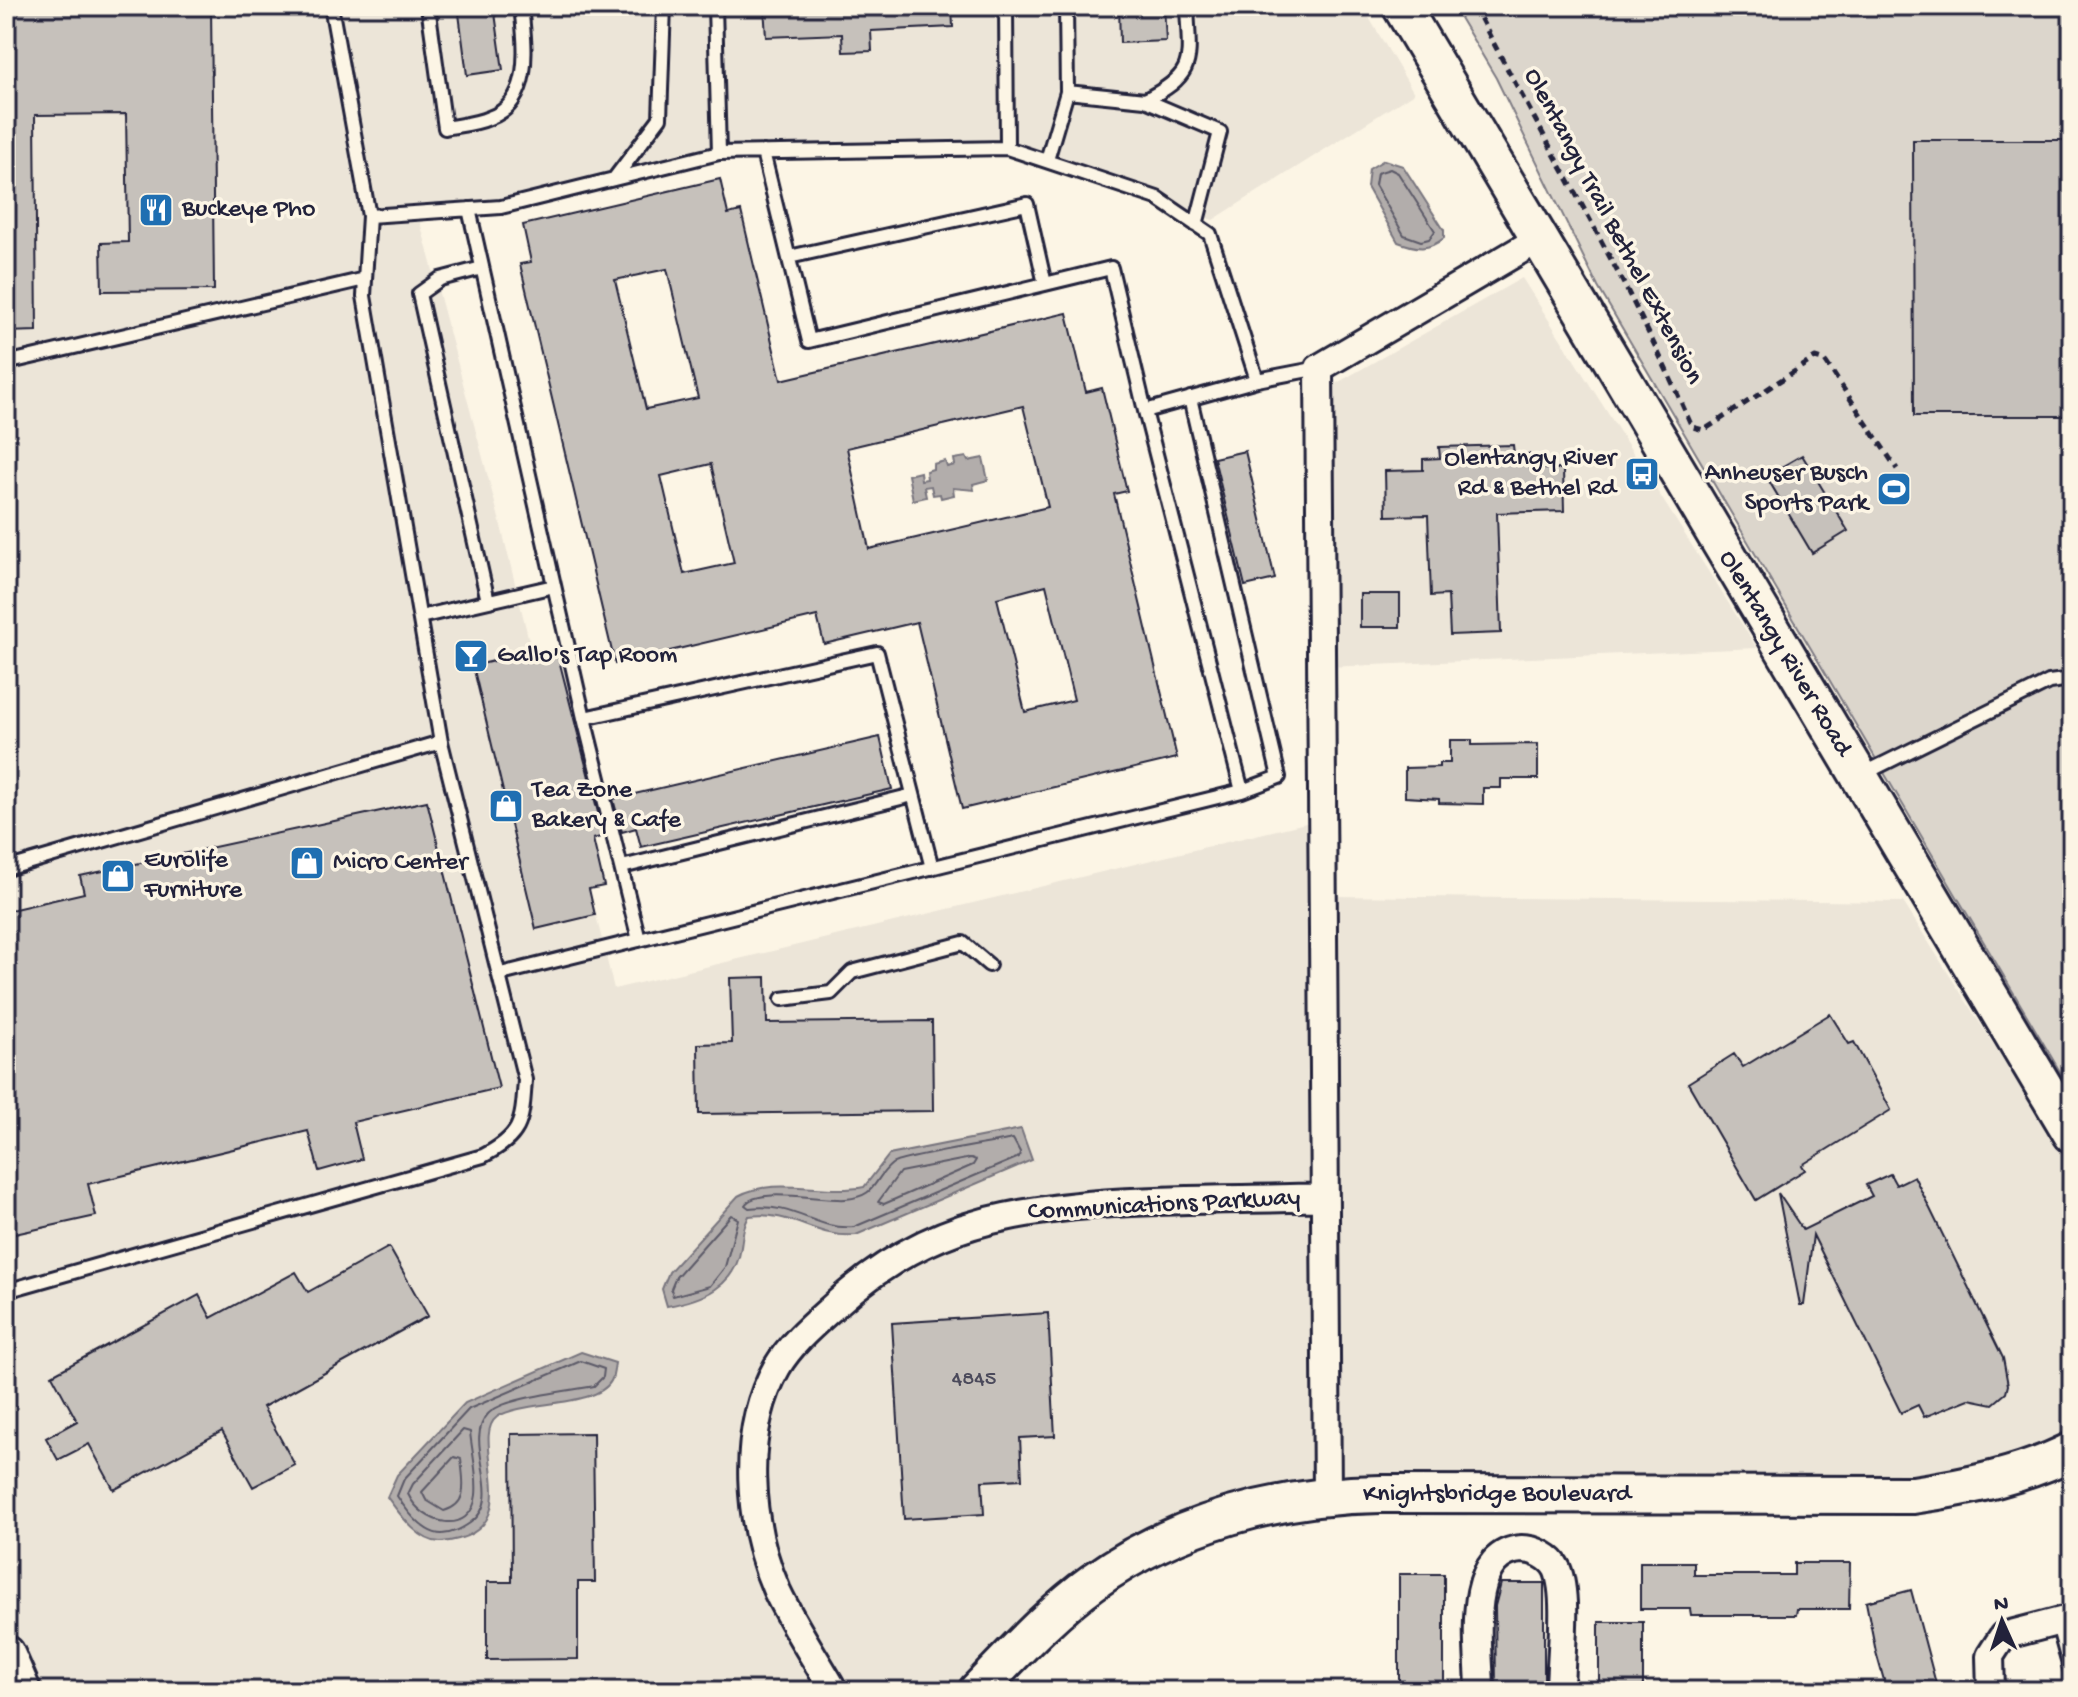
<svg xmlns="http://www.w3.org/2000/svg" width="2078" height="1697" font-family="'Gochi Hand',sans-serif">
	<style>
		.built { fill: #ece5d8 }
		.green { fill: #dcd6cc; stroke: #7f7c84; stroke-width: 2 }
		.water { fill: #b2adab; stroke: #78757e; stroke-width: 2 }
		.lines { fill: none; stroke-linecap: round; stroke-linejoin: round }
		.shore { stroke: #5c5a68; stroke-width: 2 }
		.building { fill: #c6c1bb; stroke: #22223b; stroke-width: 2; fill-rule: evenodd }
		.lane-casing { stroke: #22223b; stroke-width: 18 }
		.street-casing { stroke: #22223b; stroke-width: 32 }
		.secondary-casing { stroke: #22223b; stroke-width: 42 }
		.path { stroke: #22223b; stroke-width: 5; stroke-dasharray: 8 6; stroke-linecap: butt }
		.lane { stroke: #fcf5e5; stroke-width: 12 }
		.street { stroke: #fcf5e5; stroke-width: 26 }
		.secondary { stroke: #fcf5e5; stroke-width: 36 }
		.labels { text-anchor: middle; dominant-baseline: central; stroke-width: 7; stroke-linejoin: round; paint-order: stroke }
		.number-label { font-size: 22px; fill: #4b4a5b }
		.poi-label { font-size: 26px; fill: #22223b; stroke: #fcf5e5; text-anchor: start }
		.street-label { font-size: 26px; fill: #22223b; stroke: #fcf5e5 }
	</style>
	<rect width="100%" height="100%" fill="#fcf5e5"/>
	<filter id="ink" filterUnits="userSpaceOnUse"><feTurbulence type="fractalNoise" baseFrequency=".0125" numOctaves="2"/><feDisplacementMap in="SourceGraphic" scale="16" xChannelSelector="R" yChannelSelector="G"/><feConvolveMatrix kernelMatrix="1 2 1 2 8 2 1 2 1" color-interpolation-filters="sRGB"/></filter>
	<g filter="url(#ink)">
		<path class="built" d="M6,6h1356l52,87 -201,127 -207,-69h-304l-282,71 80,300 114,467 717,-172 -1,79 573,6 169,266v283l-92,32 -632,8 -161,36 -204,164h-957l-20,-39z
			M1522,278l235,370 -429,19 -5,-276z"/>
		<path class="green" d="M1453,6h619v1086l-474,-805 -102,-209z"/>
		<path class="water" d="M1384,160l19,6 41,64v8c-16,13 -27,11 -46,4l-31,-55 2,-18z
			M966,457l2,4 15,-3 5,22 -15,4 1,6 -21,-2 1,7 -13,3 -1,-4 -7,1 -2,-9 -7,1 2,10 -13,3 -5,-25 12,-3 1,8 6,-1 -1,-8 7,-2v-5l12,-3 2,6 8,-2 -1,-6z
			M1021,1129l11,31 -176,75c-40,4 -64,-25 -107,-19 -6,12 -6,18 -8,31 -5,40 -39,53 -74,59l-5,-17 7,-17 69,-76c37,-20 85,-1 126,-9l25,-32z
			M581,1352l34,11c-1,5 -1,13 -4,18 -15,27 -88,19 -114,36 -30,22 37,116 -55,125 -22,2 -43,-29 -55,-45l10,-22 68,-72z"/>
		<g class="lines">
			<path class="shore" d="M1390,169l8,4 37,58 -6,8 -8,2 -17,-6 -29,-50 2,-12z
				M1013,1139l7,13 -1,5 -165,70c-38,4 -58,-25 -105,-19l-4,-3c11,-19 78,-4 101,-6 32,-3 26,-19 46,-35 10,-7 103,-21 121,-25z
				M971,1158l5,2 -3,5 -89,39 -6,-2 22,-30z
				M731,1215l7,4 -13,48 -15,19 -37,10 -2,-7 5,-12z
				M581,1361l23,8 -1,8 -9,9c-24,5 -91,11 -106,28 -27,29 20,83 -18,109 -9,6 -16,10 -28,11 -18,0 -36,-24 -45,-38l7,-17 65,-70z
				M463,1430l7,2c2,20 8,43 6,63 -5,42 -54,30 -68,-1l5,-10z
				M454,1457l7,2c2,22 9,45 -17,52l-18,-11 -4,-8z"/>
		</g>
		<path class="building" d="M6,6h205l3,284 -112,1 -1,-48 27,-1 -2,-128 -91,1 2,216 -31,1z
			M458,6h36l9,64 -36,5z
			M764,6h188l1,21 -82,4 1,20 -29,1 -1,-18 -76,3z
			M1119,6h45l2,35 -46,2z
			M1913,140h159v276h-158z
			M720,179l8,35 13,-3 40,169 286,-67 19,79 16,-4 25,103 -13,3 63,264 -215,51 -45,-187 -93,22 -7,-28 -202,48 -95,-400 11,-2 -8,-37zM667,269l31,129 -52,11 -31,-129zM1023,406l25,101 -179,42 -22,-101zM711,464l23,99 -50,11 -23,-98zM1046,585l28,115 -49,12 -28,-114z
			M1513,445l1,9h15l1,15h33l1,42 -67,2 4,120 -51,2 -2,-40 -17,1 -3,-81 -42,1 -1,-45 38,-1v-11l17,-1 -1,-11z
			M1245,451l30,128 -30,7 -31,-128z
			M1802,455l46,76 -36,22 -46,-77z
			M1360,594h40v33h-40z
			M531,652l2,10 25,-6 46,180 -11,3 11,47 -15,3 6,26 -59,14 -63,-263z
			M880,737l12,52 -251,58 -5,-19 -14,4 -9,-33z
			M1450,740h22v5l66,-1v35h-37v9h-18v16l-44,-1v-4l-34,-2v-29l34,-1v-4h11z
			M427,801l72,287 -146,34 9,37 -43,12 -11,-40 -220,53 8,32 -90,20v-325l78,-18 -4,-17z
			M766,977l1,46 165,-2 1,90 -234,3 -1,-70 34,-1 -2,-65z
			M1830,1014l19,30 5,-2 37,68 -89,55 3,5 -49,30 -68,-117 46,-29 9,13z
			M1890,1174l6,11 18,-9 89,182 5,27 -2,8 -13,11 -24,-5 -45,18 -6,-12 -17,8 -88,-178 -9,70h-4l-22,-112 25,37 69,-34 -6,-11z
			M389,1247l39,69 -165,91 32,58 -42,22 -31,-56 -108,59 -25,-46 -31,16 -12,-22 31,-17 -25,-46 147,-80 12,23 85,-46 12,20z
			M1048,1313l7,123 -35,2 2,41 -40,2 2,33 -80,5 -12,-196z
			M593,1433l2,149h-17v77l-91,1v-78h25l-1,-148z
			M1640,1562h54v13h100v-12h56l-1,46h-52l-1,6h-105l-1,-6h-50z
			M1399,1574h45v117h-45z
			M1501,1583h43v108h-48l-1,-85z
			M1911,1590l27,101h-51l-11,-39 -10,-50z
			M1599,1622h44v69h-44z"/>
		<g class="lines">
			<g class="lane-casing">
				<path id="lane" d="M428,6l17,122c14,-3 31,-4 44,-10 45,-16 36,-74 32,-112
					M715,6l4,147
					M1006,6l1,142
					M1067,92l78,8 75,32 -24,93
					M1145,100c53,-27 44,-39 42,-94
					M763,152l46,189 302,-73 34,143
					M1047,160l20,-68 -1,-86
					M614,179l46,-61 4,-112
					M469,209l115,509 293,-65 55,215
					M369,216l132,-9 218,-54 288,-5 150,50 53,36 47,146 62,-12
					M789,257l238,-53 18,80
					M482,268l-42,11 -21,15 69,307
					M6,363l359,-84
					M1190,398l89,379 -37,14
					M420,617l134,-31
					M584,718l55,222
					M1863,774l186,-92 23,-3
					M622,867l291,-72
					M6,869l435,-127
					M501,974l741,-183 -97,-380 112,-31
					M782,999l49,-6 21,-21 111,-29 26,22
					M6,1291l477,-135c40,-21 39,-34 42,-76l-84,-338 -77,-446 5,-80 -38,-210
					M2057,1621l15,55"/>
			</g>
			<g class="street-casing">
				<path id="street" d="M1327,1495l-8,-1127 220,-129
					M834,1691c-19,-33 -41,-66 -57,-100 -29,-66 -37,-159 0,-224 14,-24 37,-43 58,-62 48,-44 105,-75 170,-88 100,-21 217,-16 320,-20
					M1480,1691c0,-40 -17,-139 42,-142 13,0 29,8 35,20 12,28 3,90 3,122
					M1991,1691l-1,-35 13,-20 69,-18"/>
			</g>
			<g class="secondary-casing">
				<path id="secondary" d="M1401,6l671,1128
					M6,1654l16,37
					M977,1691c36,-37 74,-79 116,-109 84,-60 186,-87 288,-88l532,1c55,-8 109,-19 159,-44"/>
			</g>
			<path class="path" d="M1474,6c73,140 156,276 218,421l12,3 111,-72 10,3 72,108"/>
			<use href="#lane" class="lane"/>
			<use href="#street" class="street"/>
			<use href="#secondary" class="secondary"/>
		</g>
	</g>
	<defs>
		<g id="restaurant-square" transform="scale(1.8)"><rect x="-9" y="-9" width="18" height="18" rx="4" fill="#1f6fb2" stroke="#fcf5e5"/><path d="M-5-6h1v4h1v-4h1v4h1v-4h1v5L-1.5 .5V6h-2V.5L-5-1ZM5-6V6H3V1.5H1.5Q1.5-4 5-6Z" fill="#fff"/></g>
		<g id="bus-square" transform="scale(1.8)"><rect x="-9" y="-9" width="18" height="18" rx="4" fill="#1f6fb2" stroke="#fcf5e5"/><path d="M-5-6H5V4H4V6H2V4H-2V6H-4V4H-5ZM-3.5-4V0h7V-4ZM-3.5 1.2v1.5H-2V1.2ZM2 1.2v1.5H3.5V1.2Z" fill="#fff"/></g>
		<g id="stadium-square" transform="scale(1.8)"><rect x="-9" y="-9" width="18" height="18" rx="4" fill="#1f6fb2" stroke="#fcf5e5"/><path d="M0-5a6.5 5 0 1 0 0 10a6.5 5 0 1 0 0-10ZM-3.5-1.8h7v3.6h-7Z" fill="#fff"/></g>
		<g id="bar-square" transform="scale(1.8)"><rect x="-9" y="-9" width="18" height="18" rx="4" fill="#1f6fb2" stroke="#fcf5e5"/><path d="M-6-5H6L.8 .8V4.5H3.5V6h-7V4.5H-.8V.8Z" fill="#fff"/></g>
		<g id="shop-square" transform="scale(1.8)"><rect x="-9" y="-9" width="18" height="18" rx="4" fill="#1f6fb2" stroke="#fcf5e5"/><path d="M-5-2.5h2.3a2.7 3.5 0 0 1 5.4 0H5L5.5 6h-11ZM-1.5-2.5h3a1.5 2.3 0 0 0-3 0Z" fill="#fff"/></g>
	</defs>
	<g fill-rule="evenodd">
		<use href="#restaurant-square" x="156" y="210"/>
		<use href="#bus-square" x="1642" y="474"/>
		<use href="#stadium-square" x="1894" y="489"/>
		<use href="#bar-square" x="471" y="656"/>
		<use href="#shop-square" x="506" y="806"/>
		<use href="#shop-square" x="307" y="863"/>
		<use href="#shop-square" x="118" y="876"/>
	</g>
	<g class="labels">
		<g class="number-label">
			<text x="974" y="1380">4845</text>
		</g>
		<g class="poi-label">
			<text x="182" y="210">Buckeye Pho</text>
			<text x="1616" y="459" text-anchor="end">Olentangy River<tspan x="1616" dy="30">Rd &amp; Bethel Rd</tspan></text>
			<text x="1868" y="474" text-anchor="end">Anheuser Busch<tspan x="1868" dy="30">Sports Park</tspan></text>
			<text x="497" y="656">Gallo's Tap Room</text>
			<text x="532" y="791">Tea Zone<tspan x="532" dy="30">Bakery &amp; Cafe</tspan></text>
			<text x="144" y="861">Eurolife<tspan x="144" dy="30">Furniture</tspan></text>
			<text x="333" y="863">Micro Center</text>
		</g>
		<g class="street-label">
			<text transform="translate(1612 227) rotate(62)">Olentangy Trail Bethel Extension</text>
			<text transform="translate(1784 654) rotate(59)">Olentangy River Road</text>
			<text transform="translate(1164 1206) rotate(-3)">Communications Parkway</text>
			<text x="1497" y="1495">Knightsbridge Boulevard</text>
		</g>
	</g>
	<rect width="2078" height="1697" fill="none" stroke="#fcf5e5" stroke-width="32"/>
	<rect x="16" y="16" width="2046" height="1665" fill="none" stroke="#22223b" stroke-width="3" filter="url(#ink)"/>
	<g transform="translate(2002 1621) rotate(357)" stroke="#fcf5e5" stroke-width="6" paint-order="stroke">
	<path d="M0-6L14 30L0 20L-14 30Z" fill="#22223b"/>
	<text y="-12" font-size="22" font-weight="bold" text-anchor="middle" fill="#22223b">N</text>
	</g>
</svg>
